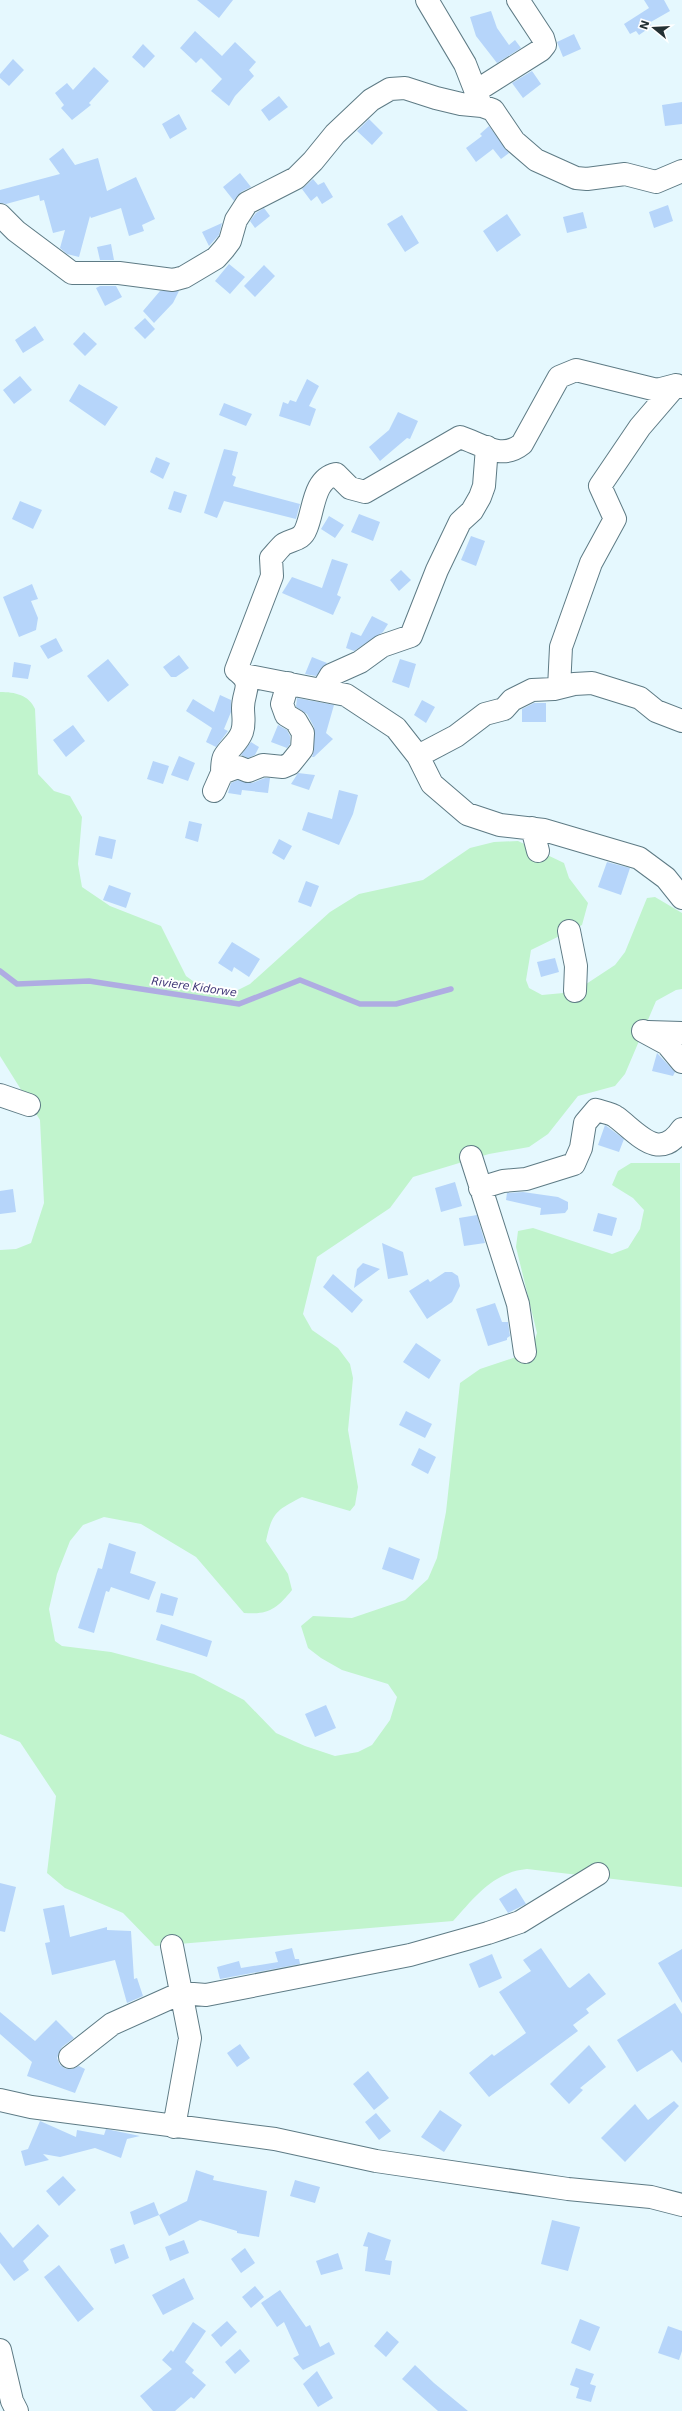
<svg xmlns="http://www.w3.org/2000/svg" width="682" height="2411" font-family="'DejaVu Sans',sans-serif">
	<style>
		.green { fill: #c1f4cd }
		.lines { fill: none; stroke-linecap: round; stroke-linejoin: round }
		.stream { stroke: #aface2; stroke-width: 5.5 }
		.building { fill: #b6d5fa }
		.minor-casing { stroke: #5e7b85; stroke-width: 24 }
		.minor { stroke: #fff; stroke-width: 22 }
		.labels { text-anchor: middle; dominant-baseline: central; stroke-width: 4; stroke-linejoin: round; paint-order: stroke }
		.water-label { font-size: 11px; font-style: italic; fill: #403777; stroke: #fff }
	</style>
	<rect width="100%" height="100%" fill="#e5f8fe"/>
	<path class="green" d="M0,692c15,0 29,3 35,17l3,65 16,17 16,5 12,21 -4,47 4,23 28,19 51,20 25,50 26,19h16l22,-11 80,-72 29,-18 64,-14 47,-32 24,-6 24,-1 46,22 5,15 19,25 -6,22 -51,25 -5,30 3,8 13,7 32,-3 41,-27 10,-13 22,-54 8,-1 27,16v76l-6,1 -20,11 -31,73 -10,12 -37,10 -30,38 -19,13 -40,7 -76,23 -23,31 -73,49 -14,57 9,16 26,18 12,16 3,14 -5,52 10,57 -3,18 -5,6 -48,-14c-25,13 -30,15 -36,44l22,33 4,16c-15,19 -24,25 -48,23l-48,-56 -55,-33 -37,-7 -21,8 -13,16 -13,33 -8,35 6,32 7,5 49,6 83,22 50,26 32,33 29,13 30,10 23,-4 14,-7 18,-25 7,-23 -9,-13 -46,-14 -21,-12 -13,-10 -7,-22 12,-10 39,2 53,-18 23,-21 9,-21 9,-46 14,-129 20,-14 51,-17 6,-19 -21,-86 2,-16 15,-3 79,26 16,-6 12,-19 4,-19 -11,-12 -21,-13 6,-14 13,-8h49l2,724 -155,-18c-34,3 -52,28 -74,52l-298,25 -32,-33 -58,-25 -18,-15 9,-77 -36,-54 -20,-8v-484l16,-1 15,-6 13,-40 -4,-83 -40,-64z"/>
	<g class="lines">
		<path class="stream" d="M0,971l17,13 72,-3 150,23 61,-24 60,24h36l55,-15"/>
	</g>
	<path class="building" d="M197,0h36l-14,18z
		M644,0h20l6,11 -21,12 3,3 -13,9 -3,-4 -6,3 -6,-10 25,-16z
		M491,11l6,17 12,17 6,-5 6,8 -24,15 -21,-27 -6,-19z
		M195,31l27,25 13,-14 21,20 -7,8 5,6 -19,20 -6,10 -18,-15 11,-12 -21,-21 -5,5 -16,-15z
		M574,34l7,15 -18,8 -6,-15z
		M143,44l12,12 -11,12 -12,-11z
		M13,59l11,11 -15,16 -9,-8v-4z
		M94,67l15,14 -20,22 2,2 -19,15 -11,-12 3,-3 -9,-12 12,-10 6,7z
		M532,71l9,13 -18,14 -11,-15z
		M279,96l9,11 -19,14 -8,-11z
		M682,102v22l-17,2 -3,-21z
		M179,114l8,15 -17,10 -8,-15z
		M369,119l14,14 -11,12 -15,-14z
		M489,126l20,27 -8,6 -8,-10 -17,13 -10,-14 16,-12 -2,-2z
		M63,148l12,17 23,-7 9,33 29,-14 19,42 -13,6 2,6 -15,5 -8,-28 -30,10 -1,-2 -11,41 -12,-3 -7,-6 5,-18 -12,3 -9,-33 -4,1 -1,-6 -33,9 -6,-1v-13l60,-16 -11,-15z
		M240,173l11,14 -10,5 -7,9 -11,-14z
		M313,179l5,6 6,-3 9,15 -11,7 -5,-8 -6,5 -9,-12z
		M668,205l5,16 -19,7 -5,-16z
		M264,208l6,8 -15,12 -5,-7 6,-8z
		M583,212l4,16 -20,5 -4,-16z
		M507,214l14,21 -24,17 -14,-21z
		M402,215l17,28 -14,9 -18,-28z
		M222,223l-3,12 -10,11 -7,-14z
		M111,244l3,16h-14l-3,-13z
		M229,264l16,13 -15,17 -15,-13z
		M264,265l11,11 -20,21 -11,-11z
		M100,286h16l6,11 -17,9 -9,-18z
		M160,291h19l-6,12 -19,20 -11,-12z
		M145,318l10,11 -10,10 -11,-11z
		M35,326l9,14 -21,13 -8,-13z
		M84,332l13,12 -12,12 -12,-12z
		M20,376l12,14 -18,14 -11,-14z
		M307,379l12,7 -10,20 7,3 -6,17 -31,-10 4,-14 5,2 2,-4 6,2z
		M79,384l39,23 -13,19 -36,-25z
		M224,403l28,11 -6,12 -27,-11z
		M398,412l20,9 -8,18 -3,-1 -27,23 -11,-14 20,-17z
		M224,449l14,3 -6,23 4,2 -3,9 67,18 -4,15 -72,-18 -7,17 -13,-5z
		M156,457l14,6 -7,16 -13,-7z
		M174,491l13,4 -6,18 -13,-4z
		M20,501l22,9 -9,19 -21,-10z
		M359,514l21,8 -7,19 -22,-9z
		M329,516l15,9 -9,13 -14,-9z
		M471,536l14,5 -9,25 -15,-6z
		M332,559l16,5 -11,31 4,2 -8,18 -51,-22 10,-16 30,11z
		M401,570l10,10 -12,11 -9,-11z
		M32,584l6,15 -7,2 7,17 -2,12 -17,7 -16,-40z
		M372,616l16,8 -5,8 -29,19 -8,-3 5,-16 10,4z
		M56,638l7,13 -15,8 -8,-13z
		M179,655l10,13 -13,9h-5l-8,-10z
		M312,657l15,6 -11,13 -11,-2z
		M108,659l21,26 -21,17 -21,-26z
		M400,659l16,5 -7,24 -17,-6z
		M14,662l17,3 -3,14 -16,-2z
		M220,695l11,5v12l-7,17 4,2 -12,16 -10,-5 6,-14 -26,-17 7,-12 21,13z
		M297,698l37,7 -8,28 7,6 -19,18h-2l2,-7v-23l-7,-13 -11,-7z
		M422,700l13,7 -9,16 -12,-8z
		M534,703h12v19h-24v-13z
		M73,725l12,16 -19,16 -13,-17z
		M278,725l9,5 3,6v8l-3,4 -16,-6z
		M251,742l8,5 -4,8 -7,3 -7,-3z
		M179,756l16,7 -7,18 -17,-6z
		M153,761l16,5 -6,18 -16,-5z
		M298,773l17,2 -6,15 -18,-6z
		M265,778h5l-2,15 -26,-3 -1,5 -13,-2 3,-10 7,-3 14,3z
		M339,790l19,5 -5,19 -14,31 -37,-15 6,-18 24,7z
		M189,821l13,3 -4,18 -13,-4z
		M99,836l17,4 -4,19 -17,-4z
		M279,839l13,7 -8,14 -12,-7z
		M607,862l23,6 -9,27 -23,-8z
		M306,881l13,5 -8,21 -13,-5z
		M109,885l22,8 -5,15 -23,-8z
		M232,942l28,17 -11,18 -15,-10 -2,5 -14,-9z
		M555,958l4,14 -18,5 -4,-15z
		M657,1053l18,19 -2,4 -21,-5z
		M605,1125l19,14 -5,13 -21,-7z
		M455,1182l7,24 -21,6 -6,-24z
		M13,1189l3,23 -16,2v-23z
		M523,1192l35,5 10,5v7l-3,4 -25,2 1,-7 -35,-8 1,-7z
		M598,1213l19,5 -5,18 -19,-5z
		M477,1215l8,28 -21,3 -5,-28z
		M382,1243l21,9 5,23 -20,4z
		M363,1263l17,6 -26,19 3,-19z
		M445,1272h7l6,4 2,10 -8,16 -25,17 -18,-28 19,-12 2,3z
		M333,1274l30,26 -11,13 -29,-26z
		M495,1303l7,19h6l2,14 -3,2v2l-19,6 -12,-37z
		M416,1343l25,17 -12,19 -26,-17z
		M406,1411l26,13 -7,14 -26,-13z
		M419,1448l17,9 -8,17 -17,-9z
		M109,1543l27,9 -6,21 26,9 -7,18 -38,-13 -2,5 -3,-1 -12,42 -16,-5 20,-60 4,1z
		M389,1547l31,12 -7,21 -31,-11z
		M161,1593l17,5 -5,18 -17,-4z
		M161,1624l51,17 -5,16 -51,-17z
		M326,1705l10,23 -21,9 -10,-23z
		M0,1883l16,4 -11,45 -5,-1z
		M516,1888l10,16 -18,9 -9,-14z
		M64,1905l6,32 37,-10v3l24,1 3,48 3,-1 6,18 -16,7 -12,-43 -63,15 -7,-32 5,-1 -7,-33z
		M292,1948l3,11h4l1,5 -80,15 -3,-12 22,-6 2,7 37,-6 -3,-10z
		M541,1948l27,39 2,1 19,-15 17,21 -20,15 3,4 -16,12 5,6 -89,66 -20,-24 23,-19 2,2 32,-23 -27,-41 32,-21 -8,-11z
		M682,1949v54l-24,-40z
		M492,1954l10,24 -23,10 -10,-24z
		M675,2003l7,11v49l-10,-13 -35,22 -20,-32z
		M0,2012l35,29 21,-21 18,18 -12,9 -5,11 3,7 6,4h6l7,-3 6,3 -10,24 -48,-17 5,-14 -32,-28z
		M240,2044l10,14 -13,9 -10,-14z
		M589,2045l17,22 -26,21 3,2 -14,14 -19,-20z
		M368,2071l21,27 -15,12 -21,-26z
		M674,2101l5,5 -54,56 -24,-24 34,-34 13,16z
		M440,2110l22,15 -18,27 -23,-15z
		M376,2113l15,18 -12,9 -14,-18z
		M40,2121l36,16 1,-7 27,5 2,-6 34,7 -13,3 -6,19 -26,-10 -35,9 -17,-3 6,6 -24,6 -4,-15 7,-2z
		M196,2170l18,6 -1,4 54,11 -8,46 -22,-4v-2l-37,-11 -31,16 -10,-21 28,-14z
		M63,2176l13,14 -17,16 -13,-15z
		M295,2180l25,7 -5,16 -25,-7z
		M154,2202l5,13 -25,10 -4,-13z
		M552,2220l28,7 -12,44 -27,-7z
		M38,2224l11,12 -26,25 6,9 -15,11 -14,-18v-31l13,16z
		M368,2232l23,8 -6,20 7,1 -2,14 -25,-4 3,-24 -5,-1z
		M184,2240l5,13 -19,8 -5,-14z
		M124,2244l5,14 -14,6 -5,-15z
		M245,2248l10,15 -14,10 -10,-14z
		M338,2253l5,16 -22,6 -5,-14z
		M59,2265l35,44 -16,13 -34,-45z
		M184,2278l10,21 -31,16 -11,-20z
		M255,2286l9,11 -13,11 -9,-11z
		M280,2290l26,37 4,-2 10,22 9,-5 6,12 -32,16 -10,-12 6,-3 -15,-33 -7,5 -16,-24z
		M580,2319l20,8 -10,24 -19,-8z
		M227,2321l10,11 -16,15 -10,-12z
		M193,2322l13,9 -21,31 9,8 -2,3 14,12 -12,14 -3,-2 -16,14h-22l-13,-15 32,-27 -10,-9 9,-10 2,2z
		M668,2326l14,5v20l-3,9 -21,-7z
		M387,2331l12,11 -13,15 -12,-11z
		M240,2349l10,12 -15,13 -10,-12z
		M415,2365l19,18 34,28h-30l-36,-32z
		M576,2368l18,6 -4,10 6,2 -5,16 -15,-4 3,-10 -9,-3z
		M317,2371l16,27 -15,9 -15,-23z"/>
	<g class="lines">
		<g class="minor-casing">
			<path id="minor" d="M427,0l38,64 16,41
				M476,91l65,-41 4,-5 -2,-7 -25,-38
				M0,215l16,16 56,42h47l54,7 11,-3 32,-19 8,-9 6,-8 6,-21 11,-17 49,-25 17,-17 22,-27 36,-34 19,-11 15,-1 31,10 25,6 21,2 11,4 21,31 22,19 40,18 11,1 38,-5 31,8 26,-11
				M244,675l102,20 50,33 22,28 14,28 35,30 33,11 44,5 95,28 27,20 16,20
				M559,688l2,-41 30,-84 24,-44 -15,-33 40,-59 36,-42
				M322,690l9,-15 29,-13 22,-16 29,-10 26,-66 23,-48 12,-11 8,-14 4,-11 3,-39
				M418,756l38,-20 29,-22 19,-5 8,-9 20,-10 22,-1 20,-5 18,-1 48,15 16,13 26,10
				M222,773c0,-5 0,-12 2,-16 5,-9 14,-14 18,-25 3,-9 1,-15 1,-24 0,-18 12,-24 -7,-38l36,-94 -1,-18c4,-4 9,-11 13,-14 9,-5 18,-4 22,-15 8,-18 7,-50 30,-55l14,14 15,4 95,-55c22,7 41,24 62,7l37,-67 17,-7 81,20 19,-5 6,2
				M214,791l8,-18 16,-6 10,4 15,-6 20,2 7,-3 12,-15 1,-16 -7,-12 -10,-6 -4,-11 6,-21
				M532,828l6,23
				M569,931l7,35 -1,25
				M643,1031l24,13 15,18
				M648,1032l34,1
				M0,1095l29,10
				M471,1157l47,147 7,48
				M480,1188l23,-7 23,-2 48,-15 7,-16 4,-25 11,-13c6,2 15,3 20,7 22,16 43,46 66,12
				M172,1946l18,92 -16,89
				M70,2057l42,-33 69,-31 25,2 204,-40 78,-22 32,-11 78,-48
				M0,2100l31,7 244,32 101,22 192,28 83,8 31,8
				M0,2350l12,51 5,10"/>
		</g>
		<use href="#minor" class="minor"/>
	</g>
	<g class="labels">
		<g class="water-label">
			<text transform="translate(194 987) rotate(8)">Riviere Kidorwe</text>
		</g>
	</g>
	<g transform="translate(654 28) rotate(288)" stroke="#ffffff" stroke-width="3" paint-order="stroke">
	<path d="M0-3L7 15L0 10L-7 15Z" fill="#243134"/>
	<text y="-6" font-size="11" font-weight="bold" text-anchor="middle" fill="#243134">N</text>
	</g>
</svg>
